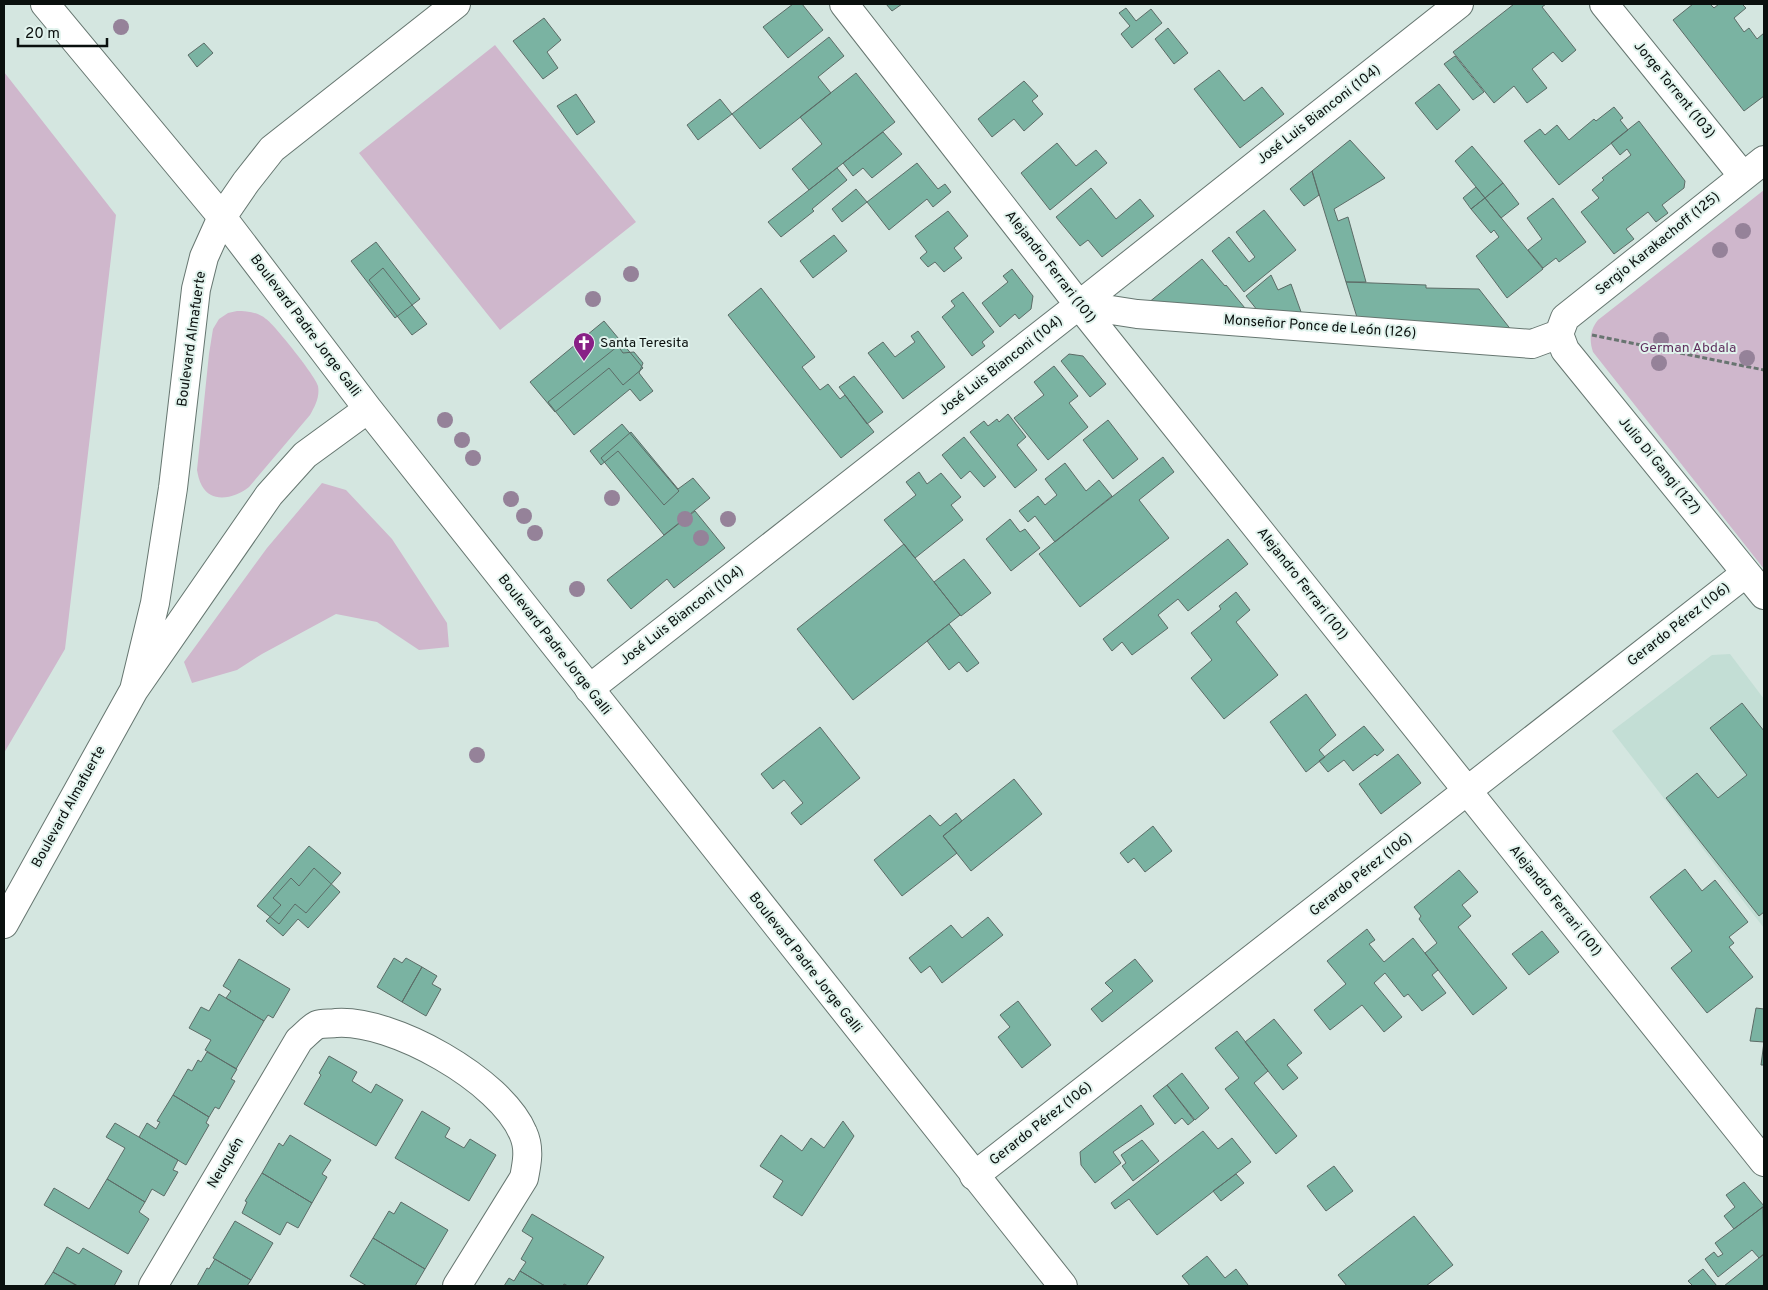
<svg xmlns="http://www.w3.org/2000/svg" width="1768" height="1290" font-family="Overpass,sans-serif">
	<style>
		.built { fill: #c3ded5 }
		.green { fill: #cfb7cc }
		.building { fill: #7ab3a2; stroke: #5c6c67 }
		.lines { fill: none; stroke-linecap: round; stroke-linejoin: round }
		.minor-casing { stroke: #667670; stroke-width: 30 }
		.secondary-casing { stroke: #667670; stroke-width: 30 }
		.path { stroke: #687470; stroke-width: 3; stroke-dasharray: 5 2.5; stroke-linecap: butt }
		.minor { stroke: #fff; stroke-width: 28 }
		.secondary { stroke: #fff; stroke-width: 28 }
		.tree { fill: #958299 }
		.labels { text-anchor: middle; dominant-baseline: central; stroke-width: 4; stroke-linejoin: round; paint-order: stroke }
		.street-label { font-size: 14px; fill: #0a100e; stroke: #e1f3ed }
		.poi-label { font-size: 14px; fill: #0a100e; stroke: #e1f3ed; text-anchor: start }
		.park-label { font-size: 14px; fill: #61315f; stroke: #e1f3ed }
	</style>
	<rect width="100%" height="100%" fill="#d4e6e0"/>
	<path class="built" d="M1730,654l34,45v229l-152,-197 100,-76z"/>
	<path class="green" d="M495,45l141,177 -136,108 -141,-177z
		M4,72l112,143 -51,434 -61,104z
		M1764,190v379l-171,-217c-4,-12 -3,-22 5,-32z
		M237,311c10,0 21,1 29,8 8,5 51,59 52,67 2,11 -3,20 -8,29l-61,72c-14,11 -37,17 -47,-1 -3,-5 -4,-11 -5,-16l12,-116 4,-25 6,-10 9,-6z
		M322,483l24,7 46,49 55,84 2,24 -30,3 -42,-28 -41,-8 -74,40 -25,16 -45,13 -8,-21 83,-114z"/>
	<path class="building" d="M793,4h9l21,26 -35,28 -25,-31z
		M886,4h16l-10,7z
		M1514,4h32l-4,3 34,43 -14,12 -9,-10 -21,17 15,19 -20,15 -13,-17 -20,17 -41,-51z
		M1693,4h17l4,4 5,-4h23l4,4 -12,10 10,14 5,-4 8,11 7,-6v63l-20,15 -71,-91z
		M1126,8l10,13 15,-12 11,14 -30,25 -11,-14 9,-8 -11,-13z
		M544,18l17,22 -14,12 11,16 -15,11 -30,-38z
		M1168,28l20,25 -14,11 -19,-25z
		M829,37l15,19 -26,21 13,16 -71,56 -28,-35z
		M204,43l9,10 -16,14 -9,-12z
		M1455,56l29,36 -11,8 -29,-36z
		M1219,70l25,31 18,-14 22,27 -44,34 -46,-59z
		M856,73l39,49 -86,68 -17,-21 30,-25 -22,-27z
		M1024,81l14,15 -6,5 11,13 -19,17 -10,-12 -22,18 -14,-18z
		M1439,84l21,26 -23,20 -22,-27z
		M576,94l19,28 -18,13 -20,-29z
		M720,99l12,15 -34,26 -11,-15z
		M1614,107l9,11 -3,2 8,10 -69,55 -35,-44 16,-12 5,6 12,-10 12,15 25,-21 2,2z
		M1639,121l46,60 -1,7 -22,17 6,8 -12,9 -8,-10 -22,17 8,10 -20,15 -33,-42 18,-14 -7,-8 12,-10 -2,-2 29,-23 -4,-6 -7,6 -9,-12z
		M883,132l19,22 -30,24 -9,-10 -10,8 -10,-13z
		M1350,140l35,38 -51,31 4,12 10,-4 18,65h-20l-34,-111z
		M1057,143l19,23 20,-16 11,13 -57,47 -29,-37z
		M1472,146l31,37 -18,15 -30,-37z
		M917,163l21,26 7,-5 6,8 -18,15 -6,-8 -38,31 -22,-28z
		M837,168l10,12 -35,29 2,2 -33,26 -13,-15z
		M1312,171l7,24 -15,11 -14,-17z
		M1503,183l16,21 -18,14 -16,-20z
		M1476,187l9,11 -14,11 -8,-11z
		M1091,188l25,31 24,-20 14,17 -52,41 -14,-17 -8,6 -24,-29z
		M856,189l11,13 -25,20 -10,-13z
		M1485,198l58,71 -36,29 -31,-42 23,-19 -5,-7 -3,3 -20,-24z
		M1553,198l33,44 -27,20 -3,-4 -13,10 -15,-18 14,-11 -15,-21z
		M1264,210l32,40 -52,42 -32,-41 17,-14 20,25 6,-5 -19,-25z
		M948,211l20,25 -14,12 8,10 -18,14 -9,-10 -7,5 -8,-9 7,-6 -12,-16z
		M834,235l13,16 -34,27 -13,-17z
		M376,242l44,57 -25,19 -44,-57z
		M1202,259l23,27 1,-1 28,34 -106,-16z
		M383,268l44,56 -15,11 -43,-55z
		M1012,269l21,27 -2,13 -12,10 -4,-5 -15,13 -18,-24 26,-21 -5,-6z
		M1271,275l7,15 13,-6 14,39 -40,-3 -19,-24z
		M1346,282l80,3v3l53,1 33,42 -152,-4z
		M761,288l54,69 -13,10 18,23 8,-6 12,15 5,-4 29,37 -33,26 -113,-143z
		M963,292l31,40 -12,10 3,4 -13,10 -30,-39 13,-11 -4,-5z
		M604,321l39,47 -20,17 -14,-17 -54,44 -25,-30z
		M918,331l27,36 -42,32 -35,-46 15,-11 12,15 20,-15 -4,-6z
		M618,346l5,7 11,-1 9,11 -4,10 14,18 -13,10 -10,-12 -56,46 -26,-33z
		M1069,354l14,2 23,28 -16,13 -29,-36z
		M1054,366l24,30 -9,7 19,24 -40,33 -34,-42 30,-23 -10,-13z
		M854,376l29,36 -16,12 -28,-37z
		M1008,414l18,23 -9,8 20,25 -22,18 -45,-56 14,-11 4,5 9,-7 2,3z
		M1108,420l30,39 -25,20 -30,-39z
		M622,424l57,67 -15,14 -46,-54 -17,14 -11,-14z
		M631,432l47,57 15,-11 17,20 -46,37 -63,-77z
		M964,437l32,40 -12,10 -14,-16 -9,8 -19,-24z
		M1163,457l11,15 -35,28 30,38 -89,69 -41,-53z
		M1065,463l21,28 13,-11 13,16 -57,46 -20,-26 -7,6 -9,-11 19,-15 7,9 12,-10 -12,-16z
		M919,472l8,12 14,-11 20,24 -10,8 12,15 -48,38 -31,-38 32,-25 -10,-13z
		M695,511l30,37 -51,40 -7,-9 -36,30 -24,-29z
		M1010,519l10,13 5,-3 15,19 -29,23 -25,-32z
		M1228,539l20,25 -60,47 -10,-12 -20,16 10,13 -36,27 -10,-13 -10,9 -9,-12z
		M904,544l56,71 -107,85 -56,-71z
		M964,559l27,34 -30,23 -27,-34z
		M1236,592l14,18 -14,12 42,53 -54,44 -33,-41 21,-18 -21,-27 30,-24 -2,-3z
		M949,624l30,39 -12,9 -8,-10 -10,8 -22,-29z
		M1306,694l30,41 -17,15 6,7 -19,15 -36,-50z
		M1742,703l22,28v181l-5,4 -93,-118 31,-25 21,25 29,-23 -37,-47z
		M1364,726l20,24 -7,6 -2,-2 -22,17 -9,-11 -16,12 -9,-11z
		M820,727l40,51 -59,47 -10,-12 12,-10 -19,-23 -11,9 -12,-15z
		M1398,754l23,29 -40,31 -22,-30z
		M1014,779l28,35 -71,57 -28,-35z
		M956,813l6,8 -19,15 14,17 -55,43 -28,-36 56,-45 10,11z
		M1153,826l19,25 -27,21 -11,-14 -6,5 -8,-10z
		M309,846l32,27 -35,40 -11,-9 -16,20 -22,-18z
		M314,868l26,24 -32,36 -10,-9 -15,17 -17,-15 15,-16 -8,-7 18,-20 8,8z
		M1685,869l17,22 13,-11 33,42 -19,15 5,6 -5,4 24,30 -46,36 -36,-45 21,-17 -42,-54z
		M1459,870l19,22 -16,13 9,11 -13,11 49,61 -34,27 -48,-62 12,-10 -18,-24 2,-3 -7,-9z
		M988,917l15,18 -61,48 -12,-17 -9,7 -12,-15 42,-33 11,13z
		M1367,929l8,11 -6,4 15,18 29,-24 25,32 -6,5 14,18 -24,18 -14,-17 -4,3 -19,-24 -11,10 28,34 -18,15 -22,-27 -32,25 -16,-20 32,-26 -19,-23z
		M1542,931l17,21 -30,23 -17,-21z
		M394,958l8,5 4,-5 16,9 -20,35 -25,-15z
		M239,959l51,30 -17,29 -5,-3 -4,6 -38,-23 5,-7 -8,-5z
		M1135,959l18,22 -51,41 -11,-13 22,-18 -8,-8z
		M422,967l15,9 -5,8 9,5 -15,27 -24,-14z
		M219,994l45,27 -28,48 -31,-19 6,-10 -22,-12 12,-21 8,4z
		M1018,1001l33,44 -29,23 -24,-31 12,-10 -10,-12z
		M1756,1008l8,1v56h-3l3,-23 -14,-1z
		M1274,1019l28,34 -15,12 11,13 -15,12 -38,-48z
		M1237,1031l31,40 -14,12 43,53 -21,18 -51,-65 14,-11 -24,-30z
		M207,1052l30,17 -6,10 4,2 -16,28 -4,-2 -6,10 -36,-22 15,-26 4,2 6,-11 3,2z
		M329,1056l28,16 -5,9 19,12 5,-9 27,16 -27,46 -72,-42 17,-29 -2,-2z
		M1182,1073l27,35 -14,12 -28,-35z
		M1167,1085l27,35 -6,5 -6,-7 -7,6 -22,-28z
		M173,1095l36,22 -3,6 3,2 -23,40 -47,-28 8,-14 9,6 4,-7 -3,-1z
		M1141,1105l13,19 -41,28 8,11 -26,20 -14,-18 -1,-13z
		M422,1111l28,17 -5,9 19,11 6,-9 26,16 -27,46 -74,-43z
		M843,1121l11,15 -52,80 -29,-19 10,-16 -23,-15 21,-31 21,16 9,-13 13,10z
		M115,1123l63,37 -5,10 5,2 -14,24 -12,-7 -7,13 -38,-23 18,-31 -19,-11z
		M1203,1131l15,18 14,-11 19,24 -94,73 -28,-36 -14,10 -4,-6z
		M290,1135l41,25 -9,14 5,3 -15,26 -50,-30 17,-30 4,3z
		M1142,1140l17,21 -26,20 -11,-15 4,-3 -5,-8z
		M1334,1166l19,25 -27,20 -19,-25z
		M262,1173l50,30 -14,25 -11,-6 -7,13 -38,-22 5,-11 -2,-1z
		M1236,1174l8,9 -23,18 -8,-10z
		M107,1179l38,23 -6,10 10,7 -21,35 -84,-49 10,-17 35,21z
		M1744,1182l20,24 -30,23 -10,-13 11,-9 -9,-12z
		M401,1202l47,28 -23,39 -52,-31 16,-27 5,3z
		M1763,1207l1,47 -5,4 -7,-8 -34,27 -13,-18 9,-7 4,5 5,-3 -8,-11z
		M532,1214l72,43 -18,29h-18l-4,-2 -1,2h-18l-25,-15 6,-9 -5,-3 12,-21 -11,-7z
		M1414,1216l39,49 -27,21h-79l-9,-11z
		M235,1221l38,22 -22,37 -38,-22z
		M373,1238l52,31 -10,17h-48l-17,-10z
		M67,1247l12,7 4,-6 39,23 -8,15h-36l-25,-14z
		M1764,1254v32h-40z
		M1207,1256l18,22 11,-9 12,16 -2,1h-56l-8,-10z
		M215,1259l36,21 -4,6h-50l10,-18 2,1z
		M1703,1269l14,17h-24l-5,-5z
		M520,1271l25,15h-41l5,-8 5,3z
		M53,1272l24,14h-33z"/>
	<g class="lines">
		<g class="minor-casing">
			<path id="minor" d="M45,4l177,213
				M844,4l235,301 685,857
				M1604,4l139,172
				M1079,305l58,9 395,30 27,-10
				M1559,334l6,16 199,245
				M1559,334l6,-16 199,-158
				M589,689l490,-384 380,-301
				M974,1176l772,-603
				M153,1286l146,-246c6,-5 12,-12 18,-15 5,-2 14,-1 19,-2 56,-4 165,57 187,110 7,15 4,30 1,45l-67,108"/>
		</g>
		<g class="secondary-casing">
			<path id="secondary" d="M222,217l146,192 695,877
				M134,690l21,-87 18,-115 23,-199 8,-32 18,-40 24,-35 26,-33 184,-145
				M4,924l130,-234 135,-195 36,-40 63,-46"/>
		</g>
		<path class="path" d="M1592,335l172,35"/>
		<use href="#minor" class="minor"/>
		<use href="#secondary" class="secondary"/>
	</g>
	<g class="tree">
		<circle cx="121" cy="27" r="8"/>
		<circle cx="1743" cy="231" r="8"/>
		<circle cx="1720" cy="250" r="8"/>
		<circle cx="631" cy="274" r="8"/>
		<circle cx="593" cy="299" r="8"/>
		<circle cx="1661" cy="340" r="8"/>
		<circle cx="1747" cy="358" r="8"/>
		<circle cx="1659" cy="363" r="8"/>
		<circle cx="445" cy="420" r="8"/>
		<circle cx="462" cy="440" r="8"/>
		<circle cx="473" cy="458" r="8"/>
		<circle cx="612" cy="498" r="8"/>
		<circle cx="511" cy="499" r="8"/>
		<circle cx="524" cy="516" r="8"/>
		<circle cx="685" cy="519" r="8"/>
		<circle cx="728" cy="519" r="8"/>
		<circle cx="535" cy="533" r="8"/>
		<circle cx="701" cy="538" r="8"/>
		<circle cx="577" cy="589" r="8"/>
		<circle cx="477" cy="755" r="8"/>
	</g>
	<defs>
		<g id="church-pin" transform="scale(1.125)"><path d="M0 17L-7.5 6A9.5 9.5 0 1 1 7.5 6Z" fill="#882086" stroke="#e1f3ed"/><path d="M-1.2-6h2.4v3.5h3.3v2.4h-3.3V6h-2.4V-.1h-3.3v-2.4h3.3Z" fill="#fff"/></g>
	</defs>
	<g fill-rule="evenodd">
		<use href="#church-pin" x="584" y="343"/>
	</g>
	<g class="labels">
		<g class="street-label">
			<text transform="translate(1674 90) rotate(51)">Jorge Torrent (103)</text>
			<text transform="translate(1319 115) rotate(-38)">José Luis Bianconi (104)</text>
			<text transform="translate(1658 244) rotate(-39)">Sergio Karakachoff (125)</text>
			<text transform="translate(1050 267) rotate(52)">Alejandro Ferrari (101)</text>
			<text transform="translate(305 326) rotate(53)">Boulevard Padre Jorge Galli</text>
			<text transform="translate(1320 327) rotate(4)">Monseñor Ponce de León (126)</text>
			<text transform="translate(192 339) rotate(-82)">Boulevard Almafuerte</text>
			<text transform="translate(1001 366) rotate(-38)">José Luis Bianconi (104)</text>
			<text transform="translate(1659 466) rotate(51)">Julio Di Gangi (127)</text>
			<text transform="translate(1302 584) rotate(52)">Alejandro Ferrari (101)</text>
			<text transform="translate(682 616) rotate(-38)">José Luis Bianconi (104)</text>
			<text transform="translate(1679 625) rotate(-38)">Gerardo Pérez (106)</text>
			<text transform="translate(554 645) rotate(52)">Boulevard Padre Jorge Galli</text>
			<text transform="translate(69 807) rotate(-61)">Boulevard Almafuerte</text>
			<text transform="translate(1361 875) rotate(-38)">Gerardo Pérez (106)</text>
			<text transform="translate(1555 901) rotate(51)">Alejandro Ferrari (101)</text>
			<text transform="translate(805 963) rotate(52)">Boulevard Padre Jorge Galli</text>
			<text transform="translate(1041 1124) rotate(-38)">Gerardo Pérez (106)</text>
			<text transform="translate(226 1163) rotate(-59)">Neuquén</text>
		</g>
		<g class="poi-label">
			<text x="600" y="343">Santa Teresita</text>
		</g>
		<g class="park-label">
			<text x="1688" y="348">German Abdala</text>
		</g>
	</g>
	<rect width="1768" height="1290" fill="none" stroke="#0a100e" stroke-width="10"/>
	<path d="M18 38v8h89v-8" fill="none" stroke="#0a100e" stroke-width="2.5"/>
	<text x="25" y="38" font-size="15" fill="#0a100e" stroke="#e1f3ed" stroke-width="4" paint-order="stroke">20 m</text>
</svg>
